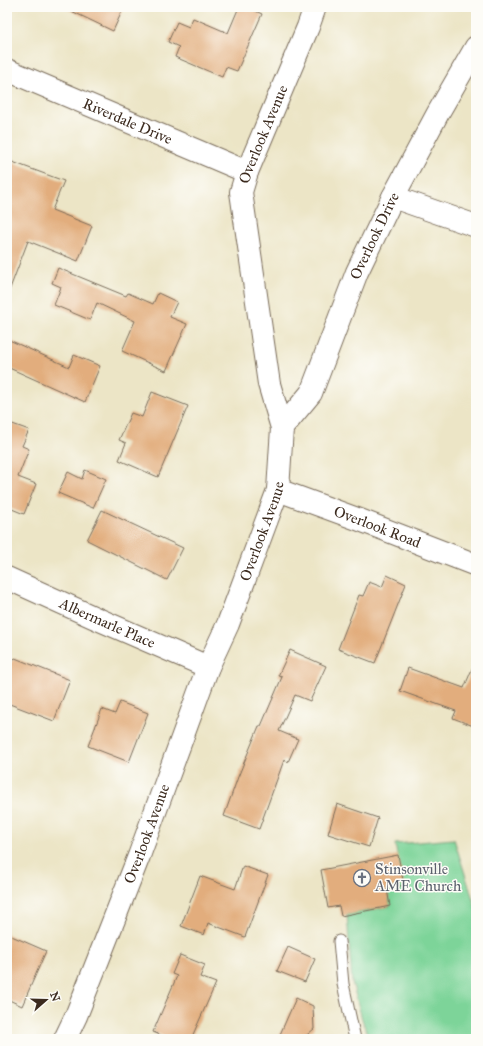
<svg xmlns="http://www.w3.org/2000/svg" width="483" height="1046" font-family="'IM FELL Great Primer',serif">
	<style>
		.green { fill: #7dd499; stroke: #5c7f5c }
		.building { fill: #e2ad7d }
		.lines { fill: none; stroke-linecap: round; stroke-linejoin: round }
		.lane-casing { stroke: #796b59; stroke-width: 13 }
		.street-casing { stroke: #796b59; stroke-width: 24 }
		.lane { stroke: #fff; stroke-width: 11 }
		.street { stroke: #fff; stroke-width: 22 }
		.labels { text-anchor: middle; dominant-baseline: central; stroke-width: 3; stroke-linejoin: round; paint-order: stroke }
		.street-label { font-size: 15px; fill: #3b2a1e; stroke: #fdfcf7 }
		.worship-label { font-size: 15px; fill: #5b616d; stroke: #fdfcf7; text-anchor: start }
	</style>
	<rect width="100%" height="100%" fill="#fdfcf7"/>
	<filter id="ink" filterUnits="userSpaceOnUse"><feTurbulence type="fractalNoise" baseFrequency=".025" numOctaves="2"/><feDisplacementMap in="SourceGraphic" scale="8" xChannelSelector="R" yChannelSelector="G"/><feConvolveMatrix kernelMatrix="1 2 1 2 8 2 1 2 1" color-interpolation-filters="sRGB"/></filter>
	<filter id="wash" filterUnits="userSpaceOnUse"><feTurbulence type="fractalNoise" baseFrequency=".012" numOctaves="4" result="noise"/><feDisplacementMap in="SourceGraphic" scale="16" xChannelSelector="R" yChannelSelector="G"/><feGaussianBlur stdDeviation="0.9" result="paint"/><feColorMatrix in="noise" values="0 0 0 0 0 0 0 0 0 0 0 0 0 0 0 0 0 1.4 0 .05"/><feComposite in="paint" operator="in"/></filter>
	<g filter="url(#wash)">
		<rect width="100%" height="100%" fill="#ece5c6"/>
		<path class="green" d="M454,839l22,70v130h-107l-7,-20 -10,-37 -5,-67 43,-9 -3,-17 16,-4 -8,-41z"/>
		<g id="blocks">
			<path class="building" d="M63,7h61l-11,24z
				M239,7h8l15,7 -25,57 -11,-4 -4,10 -47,-20 4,-10 -11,-5 9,-20 12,5 4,-9 35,15z
				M7,160l57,21 -12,29 40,16 -14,35 -50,-20 -19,50 -2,-1z
				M58,268l68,28 2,-3 25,11 5,-11 19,9 -7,15 17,7 -21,47 -44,-20 13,-30 -38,-18 -7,17 -36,-15 7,-18 -9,-4z
				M7,339l62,28 5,-12 26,11 -15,36 -78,-35z
				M152,392l36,14 -30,71 -39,-17 7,-17 -7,-3 12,-27 11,4z
				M7,422l22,8 -7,16 7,3 -11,28 18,7 -12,30 -17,-7z
				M85,470l21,9 -13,29 -35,-15 10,-21 14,7z
				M102,510l81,38 -16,32 -80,-40z
				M387,575l19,9 -31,79 -37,-14 21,-54 4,1 6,-14 13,5z
				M290,650l36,16 -16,35 -15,-6 -16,36 19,8 -10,23 -4,-2 -25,69 -35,-13 14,-39 21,-51h2l21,-49 -4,-1z
				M15,658l55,22 -16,41 -47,-18v-37z
				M475,662l1,1v64l-23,-9 3,-7 -56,-20 8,-23 56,20z
				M120,702l28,11 -19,49 -41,-16 14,-37 13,5z
				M337,804l41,14 -9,29 -41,-13z
				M398,855l6,30 -17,4 3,17 -49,10 -2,-10 -11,2 -7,-38z
				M243,866l25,9 -23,62 -37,-14 -4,12 -23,-9 19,-50 35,13z
				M7,934l39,17 -24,55 -15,-7z
				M288,947l27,12 -10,23 -28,-11z
				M180,955l25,10 -5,12 16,6 -25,56h-21l-17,-7 24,-56 -5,-2z
				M296,998l17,8 1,23 -12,10h-24z"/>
		</g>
	</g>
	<g filter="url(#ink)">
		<use href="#blocks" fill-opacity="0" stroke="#796b59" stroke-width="1"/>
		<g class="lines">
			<g class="lane-casing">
				<path id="lane" d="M339,941l4,43 12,55"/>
			</g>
			<g class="street-casing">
				<g id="street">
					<path id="s1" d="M7,70l240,102"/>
					<path d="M393,197l83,29"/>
					<path id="s2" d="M282,428l29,-35 46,-121 36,-75 45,-84 38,-66"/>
					<path id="s3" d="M278,490l82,30 116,45"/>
					<path id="s4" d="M7,578l86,39 115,50"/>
					<path id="s5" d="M65,1039l11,-23 63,-160 69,-189 20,-43 50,-134 4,-62 -13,-44 -28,-192 6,-20 61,-145 7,-20"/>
				</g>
			</g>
			<use href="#lane" class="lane"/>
			<use href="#street" class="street"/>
		</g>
	</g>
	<defs>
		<g id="church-ring" transform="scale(0.9)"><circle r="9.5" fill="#fdfcf7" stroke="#6b7280" stroke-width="1.5"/><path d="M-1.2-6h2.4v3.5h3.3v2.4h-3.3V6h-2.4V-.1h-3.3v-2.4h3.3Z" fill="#6b7280"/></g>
	</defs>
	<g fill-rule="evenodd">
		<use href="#church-ring" x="362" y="878"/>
	</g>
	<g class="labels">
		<g class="street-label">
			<text stroke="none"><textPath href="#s1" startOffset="131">Riverdale Drive</textPath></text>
			<text stroke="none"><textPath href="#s5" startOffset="953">Overlook Avenue</textPath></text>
			<text stroke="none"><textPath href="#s2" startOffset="215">Overlook Drive</textPath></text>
			<text stroke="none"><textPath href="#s3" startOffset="106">Overlook Road</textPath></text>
			<text stroke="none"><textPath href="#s5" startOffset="545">Overlook Avenue</textPath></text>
			<text stroke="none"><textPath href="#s4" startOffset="110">Albermarle Place</textPath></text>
			<text stroke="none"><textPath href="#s5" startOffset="221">Overlook Avenue</textPath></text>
		</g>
		<g class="worship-label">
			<text x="375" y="869">Stinsonville<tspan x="375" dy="17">AME Church</tspan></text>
		</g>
	</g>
	<rect width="483" height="1046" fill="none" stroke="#fdfcf7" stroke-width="24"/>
	<g transform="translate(46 1000) rotate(70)" stroke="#fdfcf7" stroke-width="3" paint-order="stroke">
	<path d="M0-3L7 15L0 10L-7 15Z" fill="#3b2a1e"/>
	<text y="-6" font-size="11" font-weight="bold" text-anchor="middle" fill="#3b2a1e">N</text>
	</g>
</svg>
